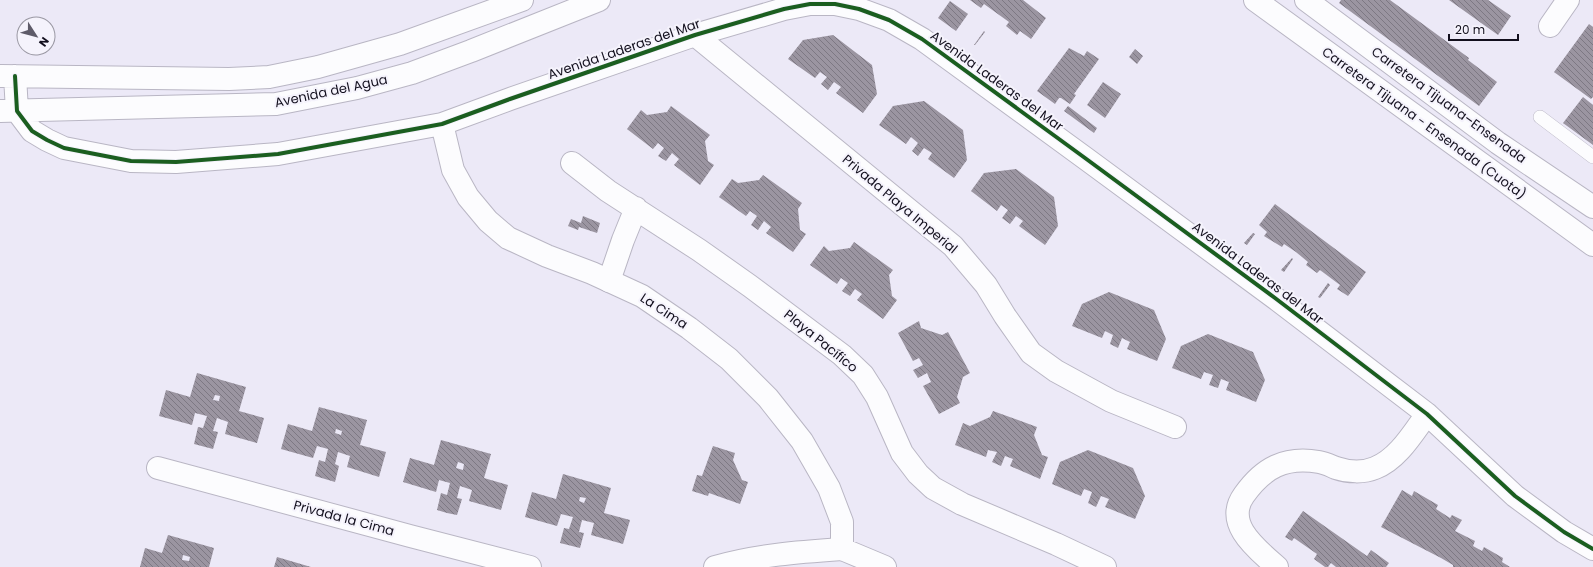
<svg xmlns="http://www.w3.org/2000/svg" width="1593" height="567" font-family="Poppins,sans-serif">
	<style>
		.building { fill: url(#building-back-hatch); fill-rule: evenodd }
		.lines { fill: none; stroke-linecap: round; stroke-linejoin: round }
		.lane-casing { stroke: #b9b6c4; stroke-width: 14 }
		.street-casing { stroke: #b9b6c4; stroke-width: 24 }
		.secondary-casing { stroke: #b9b6c4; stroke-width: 24 }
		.highway-casing { stroke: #b9b6c4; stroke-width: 24 }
		.lane { stroke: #fcfcfe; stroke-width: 13 }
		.street { stroke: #fcfcfe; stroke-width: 22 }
		.secondary { stroke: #fcfcfe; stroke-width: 22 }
		.highway { stroke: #fcfcfe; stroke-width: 22 }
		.cycleway-casing { stroke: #f5f3fc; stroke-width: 6 }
		.cycleway { stroke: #1b5e20; stroke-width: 4 }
		.labels { text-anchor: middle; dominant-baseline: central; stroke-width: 4; stroke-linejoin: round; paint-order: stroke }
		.street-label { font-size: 13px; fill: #120f1d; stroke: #f5f3fc }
	</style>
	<defs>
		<pattern id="building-back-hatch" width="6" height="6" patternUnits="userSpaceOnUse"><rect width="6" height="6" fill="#9b95a1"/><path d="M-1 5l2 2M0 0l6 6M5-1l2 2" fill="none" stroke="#7d7883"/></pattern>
	</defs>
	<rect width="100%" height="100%" fill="#ece9f7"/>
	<path class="building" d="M970,0h53l23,18 -15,21 -11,-8 -3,4 -11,-9 3,-4 -25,-18 -3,4z
		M1341,0h49l79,58 -1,2 29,22 -18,24 -140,-103z
		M1449,0h39l23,16 -13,19z
		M950,1l18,13 -12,17 -18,-13z
		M1589,24l4,3v70l-2,2 -37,-27z
		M984,31l1,1 -10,13h-1z
		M833,35l39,30 5,29 -14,19 -27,-20 5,-6 -7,-5 -6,8 -7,-6 6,-7 -7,-5 -5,6 -27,-19 15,-19z
		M1069,48l15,8 3,-5 12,8 -25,35 2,1 -6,9 -9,-6h-2l-4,6 -18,-13z
		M1135,49l8,7 -6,8 -8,-7z
		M1103,82l18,12 -16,24 -18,-13z
		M1583,97l10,8v40l-30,-22z
		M924,101l39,29 4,30 -13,18 -26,-19 4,-6 -8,-5 -6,8 -6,-5 6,-8 -7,-6 -5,7 -27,-19 14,-19z
		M671,106l39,29 -5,6 3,20 6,4 -14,20 -26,-20 5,-6 -7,-6 -6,8 -8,-5 6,-8 -6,-5 -5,6 -26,-20 14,-19 6,5 20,-3z
		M1068,106l29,22 -3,5 -30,-22z
		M1016,169l38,28 4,29 -13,19 -26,-19 4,-5 -7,-5 -6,8 -8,-6 6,-8 -7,-5 -4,6 -26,-20 13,-18z
		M763,175l39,28 -4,6 2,21 6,4 -13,18 -27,-19 5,-6 -7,-6 -6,9 -7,-5 6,-9 -7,-5 -4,5 -27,-19 13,-18 6,4 21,-3z
		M1275,204l91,68 -18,24 -11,-7 3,-4 -20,-15 -3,3 -11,-8 2,-3 -12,-10 -12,-8 -2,3 -18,-11 3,-4 -8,-7z
		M583,216l17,7 -3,10 -18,-6 -1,3 -10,-4 3,-7 10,4z
		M1253,233l2,1 -8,11 -3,-2z
		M854,242l39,28 -4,5 3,21 5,4 -14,19 -26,-19 5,-6 -7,-5 -5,7 -8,-5 6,-8 -7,-5 -4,6 -27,-19 14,-19 5,5 21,-3z
		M1292,258l1,1 -9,13 -3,-2z
		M1328,283l2,2 -10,13 -2,-1z
		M1109,292l45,18 12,29 -9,22 -30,-12 3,-7 -8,-4 -4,10 -8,-4 3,-9 -8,-4 -3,7 -30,-12 10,-22z
		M919,321l2,7 21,7 6,-3 22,41 -7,4 -6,20 3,6 -21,11 -16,-28 8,-4 -4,-9 -9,5 -5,-8 10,-5 -4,-7 -6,3 -15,-28z
		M1208,334l45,18 12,28 -9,22 -30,-12 3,-8 -8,-3 -3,9 -9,-3 4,-10 -9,-3 -3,7 -29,-11 9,-22z
		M197,373l49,14 -7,24 25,7 -7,25 -32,-9 3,-12 -11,-4 -4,13 5,1 -5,17 -19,-5 4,-17 5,1 4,-12 -12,-3 -3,12 -33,-9 7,-26 24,7zM215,395l5,1 -1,5 -6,-1z
		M319,407l48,13 -7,25 26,7 -7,25 -32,-10 3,-11 -12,-4 -3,12 4,2 -4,16 -20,-6 4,-16 6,2 3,-13 -11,-3 -4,12 -32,-9 7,-25 24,7zM336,429l6,2 -1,4 -6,-2z
		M993,411l44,16 -3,8 8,20 6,2 -8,22 -30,-13 3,-7 -8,-3 -4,10 -9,-4 5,-10 -9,-2 -2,7 -31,-12 8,-22 7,3 20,-9z
		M441,440l50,14 -7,24 24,7 -7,25 -32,-9 3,-11 -12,-4 -3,12 5,1 -5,16 -10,-2 -10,-3 4,-17 6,2 3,-12 -11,-3 -3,12 -33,-10 7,-24 24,7zM458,462l6,2 -1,6 -7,-2z
		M713,446l22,7 -2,7 9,20 6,2 -8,22 -31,-11 -1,3 -16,-5 5,-16 5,1z
		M1088,450l45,18 12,28 -10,23 -30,-12 4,-8 -8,-3 -5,11 -8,-4 4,-11 -8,-3 -3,7 -29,-12 8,-22z
		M563,474l48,14 -7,25 26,7 -7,24 -32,-9 3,-12 -12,-3 -3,12 5,1 -4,15 -20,-5 4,-15 5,1 4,-12 -12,-3 -4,12 -32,-9 7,-25 24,7zM580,497l6,1 -2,5 -5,-2z
		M1402,490l10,6 2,-5 24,14 -2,4 14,9 2,-3 10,5 -7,11 20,10 -2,5 9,5 2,-4 19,11 -1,4 8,5h-57v-2l-12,-7 -60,-31z
		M1303,511l64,45 4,-6 18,13 -3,4h-50l-5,-4 -3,4h-3l-11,-8 3,-5 -23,-16 -2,3 -7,-4z
		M168,535l46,13 -5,19h-69l5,-19 17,5zM183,555l7,2 -1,4 -7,-1z
		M277,557l34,10h-37z"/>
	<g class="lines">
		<g class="lane-casing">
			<path id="lane" d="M1540,117l53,40"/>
		</g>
		<g class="street-casing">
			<path id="street" d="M1550,26l18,-26
				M695,35l258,211 33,39 19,31 26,37 25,18 55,30 64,26
				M572,163l36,28 91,59 51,36 92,69 21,20 14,22 25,56 16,21 15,14 29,16 94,40 49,23
				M609,281l14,-41 13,-32
				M158,468l252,68 120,31
				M715,567c42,-12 84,-15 127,-18"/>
		</g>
		<g class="secondary-casing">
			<path id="secondary" d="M1,76l228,3 40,-2 49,-10 82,-23 122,-44
				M15,76l2,35 15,20 15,9 17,8 67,13 45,1 102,-8 164,-30 68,-25 185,-64 89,-26 26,-5h25l24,5 30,11 33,19 163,119 190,140 152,116 88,82 49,36 29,17
				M0,111l276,-7 81,-16 55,-15 59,-22 128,-51
				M442,124l11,46 15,27 20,24 20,17 39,18 45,17 50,23 47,32 40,31 39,39 34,43 27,47 13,34v27l43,18
				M1277,567c-19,-17 -54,-43 -33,-72 19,-27 41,-39 75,-33 6,1 12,4 17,6 12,4 27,5 39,0 23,-9 38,-35 52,-54"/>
		</g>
		<g class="highway-casing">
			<path id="highway" d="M1255,0l338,245
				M1306,0l192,143 95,64"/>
		</g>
		<use href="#lane" class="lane"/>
		<use href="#street" class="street"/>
		<use href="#secondary" class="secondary"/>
		<use href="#highway" class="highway"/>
		<g class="cycleway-casing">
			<path id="cycleway" d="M15,76l2,35 15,20 15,9 17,8 67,13 45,1 102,-8 164,-30 68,-25 185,-64 89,-26 26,-5h25l24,5 30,11 33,19 163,119 190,140 152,116 88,82 49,36 29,17"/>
		</g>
		<use href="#cycleway" class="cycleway"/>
	</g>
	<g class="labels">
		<g class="street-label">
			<text transform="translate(624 49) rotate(-19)">Avenida Laderas del Mar</text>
			<text transform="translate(997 81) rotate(36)">Avenida Laderas del Mar</text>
			<text transform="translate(331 91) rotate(-12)">Avenida del Agua</text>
			<text transform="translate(1449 105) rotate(36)">Carretera Tijuana–Ensenada</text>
			<text transform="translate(1424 123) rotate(36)">Carretera Tijuana - Ensenada (Cuota)</text>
			<text transform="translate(900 204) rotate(40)">Privada Playa Imperial</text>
			<text transform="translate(1258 273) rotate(37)">Avenida Laderas del Mar</text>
			<text transform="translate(664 311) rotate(33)">La Cima</text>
			<text transform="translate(821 341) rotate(39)">Playa Pacífico</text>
			<text transform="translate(344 518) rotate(15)">Privada la Cima</text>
		</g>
	</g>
	<g transform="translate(36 36) rotate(126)"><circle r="19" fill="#f5f3fc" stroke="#9a98a3"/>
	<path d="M0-3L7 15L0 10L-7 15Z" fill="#5e5b69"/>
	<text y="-6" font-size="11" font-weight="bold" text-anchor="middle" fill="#120f1d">N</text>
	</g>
	<path d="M1449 34v6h69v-6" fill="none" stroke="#120f1d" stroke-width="2"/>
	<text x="1455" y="34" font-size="12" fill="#120f1d" stroke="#f5f3fc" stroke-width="3" paint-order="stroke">20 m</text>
</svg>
